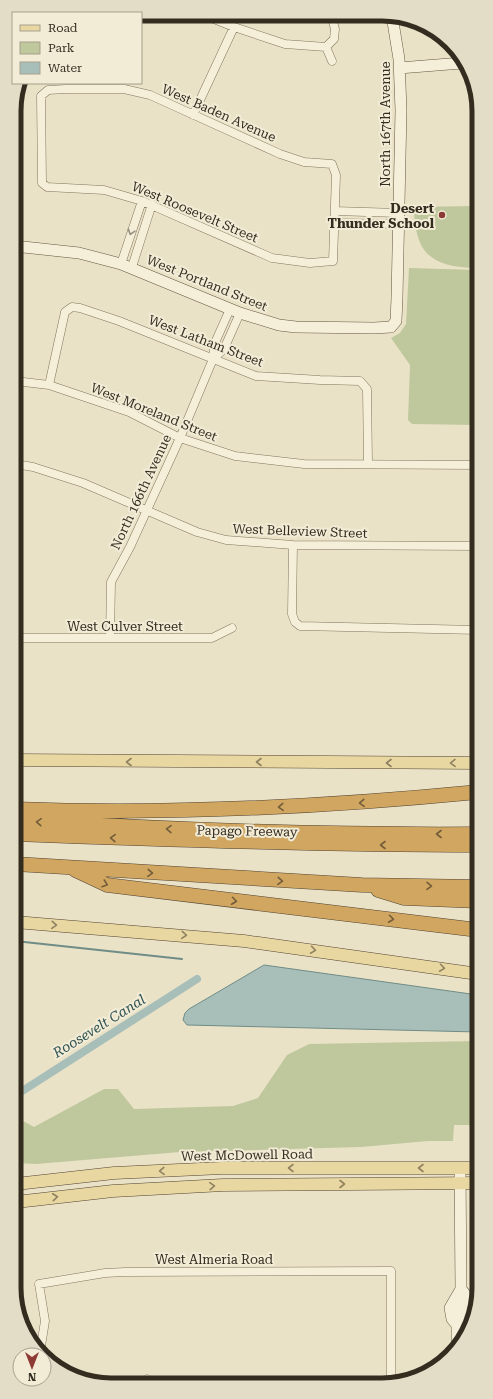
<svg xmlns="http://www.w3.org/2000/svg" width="493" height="1399" font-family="'Roboto Serif',serif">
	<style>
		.green { fill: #bfc79c }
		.water { fill: #a8beb9; stroke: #6f8c86 }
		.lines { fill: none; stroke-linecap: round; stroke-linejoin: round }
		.stream { stroke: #6f8c86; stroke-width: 2 }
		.canal { stroke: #a8beb9; stroke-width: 8 }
		.street-casing { stroke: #84745e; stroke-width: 9 }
		.secondary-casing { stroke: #665641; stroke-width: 12 }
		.primary-casing { stroke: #524332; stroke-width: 13 }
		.highway-casing { stroke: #524332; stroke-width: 15 }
		.street { stroke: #f5efd9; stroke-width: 8 }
		.secondary { stroke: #f5efd9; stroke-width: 11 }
		.primary { stroke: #e9d7a2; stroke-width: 12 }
		.highway { stroke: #d0a660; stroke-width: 14 }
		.oneway { stroke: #958e7c }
		.oneway2 { stroke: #8f8261 }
		.oneway3 { stroke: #735d3a }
		.poi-dot { fill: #8d3934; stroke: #f2ecd6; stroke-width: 1.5 }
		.labels { text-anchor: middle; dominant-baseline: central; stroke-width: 4; stroke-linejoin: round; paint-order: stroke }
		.street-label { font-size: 13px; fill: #352c20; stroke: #f2ecd6 }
		.poi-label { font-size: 13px; font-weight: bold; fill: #352c20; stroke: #f2ecd6; text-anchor: end }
		.water-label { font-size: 14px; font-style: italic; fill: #315454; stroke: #f2ecd6 }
		.rim { fill: none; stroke: #352c20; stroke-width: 5 }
	</style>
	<rect width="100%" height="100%" fill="#eae2c7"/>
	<path class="green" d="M474,206l3,3v59c-47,-1 -62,-15 -63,-61z
		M409,268l68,2 1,155 -66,-1 -4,-4 2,-55 -19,-27 9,-5 6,-9z
		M478,1041l1,84h-25l-1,16h-25l-67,6 -181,5 -144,12 -20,-1v-46l18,10 70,-38h14l16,20 99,-3 25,-8 29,-43 22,-11z"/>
	<path class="water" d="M264,965l214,30v37l-291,-7 -4,-5 2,-7 4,-4z"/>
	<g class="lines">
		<path class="stream" d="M15,941l167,18"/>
		<path class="canal" d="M16,1095l181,-116"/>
		<g class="street-casing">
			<path id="street" d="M204,15l30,12 51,17 41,3
				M326,47l8,-8 1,-10 -4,-14
				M326,47l6,14
				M66,89h58l26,6 130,59 24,8 28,2 4,11 -3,86 -23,2 -38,-5 -130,-57 -38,-11 -57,-3 -5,-4 -1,-87 7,-6z
				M193,115l41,-88
				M335,211l63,2
				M335,223l63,1
				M121,264l21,-63
				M132,267l20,-63
				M213,359l11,-10 16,-36
				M15,381l34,4 80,27 51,26 55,18 69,8 174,1
				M49,385l16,-73 7,-5 8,1 39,13 137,55 64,4 40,1 7,8 1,74
				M15,464l18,3 50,16 114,49 29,8 67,5 185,1
				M293,545l-1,69 3,8 5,4 178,4
				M15,638h197l20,-10
				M110,638l1,-56 19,-35 50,-109 33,-79 1,-14 16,-36
				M40,1352l5,-31 -6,-37 66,-11 20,-1 266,-1v112
				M146,1383l1,-4"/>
		</g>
		<g class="secondary-casing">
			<path id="secondary" d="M399,68l63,-5
				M14,246l65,7 42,11 119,49 39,12 17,2 78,1 17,-1 5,-6 1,-23 4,-188 -2,-51 -7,-43
				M461,1289c17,20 5,24 5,45
				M459,1294v25l-2,6h3
				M457,1349v-24l-5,-6 -2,-11 11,-19 -1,-121"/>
		</g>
		<g class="primary-casing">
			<path id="primary" d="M15,760l463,3
				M15,922l229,19 234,33
				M16,1184l98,-11 108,-5h257
				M16,1202l97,-11 110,-6 256,-2"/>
		</g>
		<g class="highway-casing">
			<path id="highway" d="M15,809c155,6 309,-2 463,-17
				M15,820c154,10 309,15 463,14
				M15,834c155,6 309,11 463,11
				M15,864l347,21 116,2
				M75,870l32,15 371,45
				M378,890l26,8 74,3"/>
		</g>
		<use href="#street" class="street"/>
		<use href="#secondary" class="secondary"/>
		<use href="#primary" class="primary"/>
		<use href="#highway" class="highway"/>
	</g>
	<defs><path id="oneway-chevron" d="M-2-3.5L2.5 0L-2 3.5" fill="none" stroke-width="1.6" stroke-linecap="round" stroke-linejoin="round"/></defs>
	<use class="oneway" href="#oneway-chevron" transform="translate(131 232) rotate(108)"/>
	<g class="oneway2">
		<use href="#oneway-chevron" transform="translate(129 762) rotate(-180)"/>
		<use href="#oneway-chevron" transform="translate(259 762) rotate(-180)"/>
		<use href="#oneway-chevron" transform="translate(389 763) rotate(-180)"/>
		<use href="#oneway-chevron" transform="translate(453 763) rotate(179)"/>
		<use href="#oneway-chevron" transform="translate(54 925) rotate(4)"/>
		<use href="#oneway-chevron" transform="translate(184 935) rotate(5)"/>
		<use href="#oneway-chevron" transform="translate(313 950) rotate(8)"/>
		<use href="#oneway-chevron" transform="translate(442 968) rotate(8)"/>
		<use href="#oneway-chevron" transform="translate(291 1168) rotate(180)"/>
		<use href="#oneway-chevron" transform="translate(421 1168) rotate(180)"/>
		<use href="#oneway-chevron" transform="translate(162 1171) rotate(177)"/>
		<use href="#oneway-chevron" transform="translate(342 1184)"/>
		<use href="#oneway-chevron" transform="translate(212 1186) rotate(-3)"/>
		<use href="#oneway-chevron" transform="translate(55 1197) rotate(-6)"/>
	</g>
	<g class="oneway3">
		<use href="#oneway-chevron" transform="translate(362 803) rotate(176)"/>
		<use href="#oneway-chevron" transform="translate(281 807) rotate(177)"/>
		<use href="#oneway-chevron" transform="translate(39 822) rotate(-176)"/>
		<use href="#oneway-chevron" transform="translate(169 829) rotate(-179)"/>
		<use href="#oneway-chevron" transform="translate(439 834) rotate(-180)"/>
		<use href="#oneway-chevron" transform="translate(113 838) rotate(-178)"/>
		<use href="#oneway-chevron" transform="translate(383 845) rotate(180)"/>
		<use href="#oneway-chevron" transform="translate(150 873) rotate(3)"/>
		<use href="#oneway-chevron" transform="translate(280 881) rotate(3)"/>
		<use href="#oneway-chevron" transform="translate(105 884) rotate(19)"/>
		<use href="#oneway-chevron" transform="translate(429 886) rotate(1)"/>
		<use href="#oneway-chevron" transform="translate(234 901) rotate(7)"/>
		<use href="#oneway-chevron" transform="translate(391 919) rotate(7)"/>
	</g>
	<circle class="poi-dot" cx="442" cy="215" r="4"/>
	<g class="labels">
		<g class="street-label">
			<text transform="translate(219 113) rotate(24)">West Baden Avenue</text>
			<text transform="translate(385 124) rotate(-90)">North 167th Avenue</text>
			<text transform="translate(195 212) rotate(23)">West Roosevelt Street</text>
			<text transform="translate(207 283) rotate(22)">West Portland Street</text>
			<text transform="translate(206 341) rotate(21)">West Latham Street</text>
			<text transform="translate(154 412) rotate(22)">West Moreland Street</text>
			<text transform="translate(141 492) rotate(-65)">North 166th Avenue</text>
			<text transform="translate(300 531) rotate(2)">West Belleview Street</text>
			<text x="125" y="626">West Culver Street</text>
			<text transform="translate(247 831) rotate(1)">Papago Freeway</text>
			<text transform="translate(247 1155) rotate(-1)">West McDowell Road</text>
			<text x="214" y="1259">West Almeria Road</text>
		</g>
		<g class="poi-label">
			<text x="434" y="208">Desert<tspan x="434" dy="15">Thunder School</tspan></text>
		</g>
		<g class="water-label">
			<text transform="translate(99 1026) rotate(-32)">Roosevelt Canal</text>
		</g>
	</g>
	<path d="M0 0H493V1399H0ZM111 21H382A90 90 0 0 1 472 111V1288A90 90 0 0 1 382 1378H111A90 90 0 0 1 21 1288V111A90 90 0 0 1 111 21Z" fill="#e3ddc7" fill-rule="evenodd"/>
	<path class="rim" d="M111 21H382A90 90 0 0 1 472 111V1288A90 90 0 0 1 382 1378H111A90 90 0 0 1 21 1288V111A90 90 0 0 1 111 21Z"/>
	<rect x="12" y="12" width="130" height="72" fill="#f2ecd6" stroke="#a69f8d"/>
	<rect x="20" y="25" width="20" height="6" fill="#e9d7a2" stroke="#a69f8d"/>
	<text x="48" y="32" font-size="12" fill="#352c20">Road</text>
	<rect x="20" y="42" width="20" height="12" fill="#bfc79c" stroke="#a69f8d"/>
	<text x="48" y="52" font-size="12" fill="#352c20">Park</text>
	<rect x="20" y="62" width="20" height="12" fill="#a8beb9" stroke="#a69f8d"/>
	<text x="48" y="72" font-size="12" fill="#352c20">Water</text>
	<g transform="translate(32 1367) rotate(180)"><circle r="19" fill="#f2ecd6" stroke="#a69f8d"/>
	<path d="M0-3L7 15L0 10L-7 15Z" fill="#8d3934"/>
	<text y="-6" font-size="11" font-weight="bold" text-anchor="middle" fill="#352c20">N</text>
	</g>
</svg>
